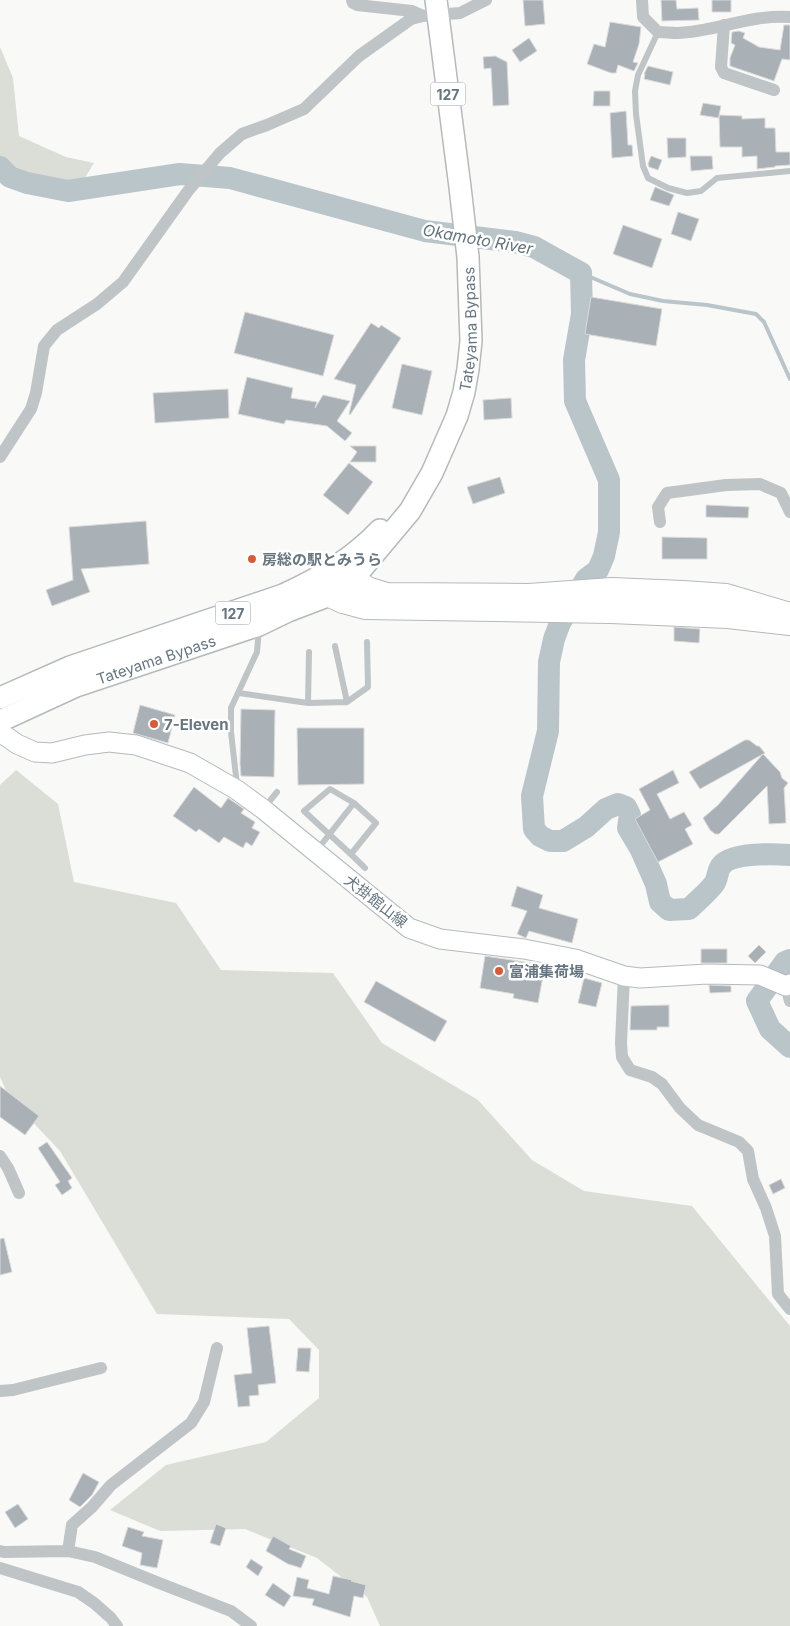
<svg xmlns="http://www.w3.org/2000/svg" width="790" height="1626" font-family="Inter,'Noto Sans JP',sans-serif">
	<style>
		.green { fill: #daded7 }
		.lines { fill: none; stroke-linecap: round; stroke-linejoin: round }
		.stream { stroke: #bac5c9; stroke-width: 4 }
		.river { stroke: #bac5c9; stroke-width: 22 }
		.building { fill: #a9b0b6; stroke: #dbdbda }
		.secondary-casing { stroke: #b4babe; stroke-width: 21 }
		.trunk-casing { stroke: #b5b9bc; stroke-width: 24 }
		.motorway-casing { stroke: #b5b9bc; stroke-width: 26 }
		.service { stroke: #bfc4c7; stroke-width: 6 }
		.minor { stroke: #bfc4c7; stroke-width: 12 }
		.secondary { stroke: #fff; stroke-width: 19 }
		.trunk { stroke: #fff; stroke-width: 21 }
		.motorway { stroke: #fff; stroke-width: 24 }
		.poi-dot { fill: #d85a39; stroke: #fff; stroke-width: 2 }
		.labels { text-anchor: middle; dominant-baseline: central; stroke-width: 5; stroke-linejoin: round; paint-order: stroke }
		.shield { fill: #fff; stroke: #949fa6; stroke-width: 1 }
		.shield-label { font-size: 14px; font-weight: bold; fill: #667680 }
		.street-label { font-size: 15px; fill: #667680; stroke: #fff }
		.poi-label { font-size: 15px; font-weight: bold; fill: #667680; stroke: #fff; text-anchor: start }
		.water-label { font-size: 16px; font-style: italic; fill: #61747a; stroke: #fff }
	</style>
	<rect width="100%" height="100%" fill="#f9f9f8"/>
	<path class="green" d="M0,47l13,31 6,58 47,21 28,6 -24,39 -70,-27z
		M16,770l42,34 16,78 102,21 45,67 112,3 49,70 96,57 54,60 52,31 108,15 98,120v300h-410l-13,-29 -50,-39 -72,-29 -85,2 -50,-21 56,-45 100,-23 53,-44v-48l-30,-31 -132,-5 -97,-163 -51,-54 -9,-20v-292z"/>
	<g class="lines">
		<path class="stream" d="M581,273l49,21 33,7 44,4 49,9 8,8 26,57"/>
		<path class="river" d="M0,167l10,10 17,6 41,8 112,-17 50,4 195,53 90,11 19,5 47,26 1,41 -8,46 1,41 34,79v52l-5,24 -6,14 -12,9 -26,44 -6,16 -5,23 -1,69 -16,65 2,33 6,7 10,5h13l23,-14 20,-18 12,-5 8,3 4,8 -2,13 13,22 15,34 4,18 9,8 20,-1c8,-8 18,-16 25,-25 4,-5 3,-13 7,-18 10,-14 54,-12 69,-11
			M790,960l-5,2 -28,39 13,28 20,18"/>
	</g>
	<path class="building" d="M523,0h20l2,24 -20,2z
		M661,0h15l1,9 21,-1 1,12 -37,1z
		M712,0h19v12h-19z
		M610,22l31,5 -2,17 -6,18 5,1 -4,8 -16,-6 -2,8h-5l-24,-9 7,-20 11,3z
		M784,25h6v35l-8,-1 -8,22 -44,-15v-8l5,-13 -4,-2 1,-11 7,-1 6,2 -2,5 16,9 21,3z
		M529,38l8,13 -17,11 -8,-12z
		M495,56l12,6 2,43 -16,1 -2,-38 -7,1 -1,-12z
		M648,66l25,6 -3,13 -26,-6 1,-5h-1z
		M594,91h16v15h-17z
		M703,103l18,3 -2,9 23,1v3l23,-1v10h10l1,24h14v13l-15,1v1l-18,2v-13l-15,1v-10h-22l-1,-32v3l-19,-3z
		M626,111l2,34h4l1,11 -21,2 -2,-45z
		M667,138h19v19l-18,1z
		M651,156l11,4 -4,10 -9,-3 -1,-3z
		M690,156h22l1,13 -22,2z
		M655,187l19,8 -5,11 -19,-6z
		M678,212l21,7 -8,22 -20,-7z
		M623,225l39,14 -10,29 -39,-14z
		M591,297l71,12 -6,37 -71,-12z
		M245,312l89,23 -11,41 -89,-23z
		M371,323l8,5 2,-3 20,13 -51,77 -1,-1 7,-29 -22,-6z
		M402,364l30,7 -10,44 -30,-7z
		M247,377l46,11 -2,10 26,4 -2,6 8,-13 27,6 -13,20 15,12 -7,8 -18,-15 -41,-6 -2,4 -46,-10z
		M228,389l1,29 -74,5 -2,-30z
		M511,398l1,20 -28,2 -1,-20z
		M350,446h26v16h-26l7,-10z
		M349,463l24,19 -25,33 -25,-20z
		M500,477l5,16 -32,11 -6,-17z
		M706,505l43,2 -1,11 -42,-1z
		M146,521l3,43 -68,5 9,23 -38,14 -6,-16 27,-10 -4,-53z
		M662,537l45,1v21h-45z
		M674,627l26,2 -1,14 -25,-2z
		M140,705l35,10 -7,28 -35,-10z
		M241,709l34,1 -1,67 -33,-1 -1,-12z
		M297,728h67v56l-66,1z
		M745,740h4l8,6h2l6,7 -65,36 -11,-17z
		M763,754l17,18 2,6 6,5 -4,5 2,35 -17,1 -2,-38 -48,48h-4l-5,-4 -7,-12 15,-13z
		M673,770l6,13 -22,11 13,25 14,-7 8,13 -7,4 8,15 -35,18 -23,-43 15,-9 -11,-21z
		M194,787l27,21 7,-10 16,11 -3,4 14,9 -3,6 8,4 -8,14 -6,-4 -3,6 -19,-11 -5,6 -20,-14 -3,3 -23,-16z
		M517,886l26,9 -4,13 39,11 -6,24 -43,-12 -3,7 -9,-4 10,-23 -16,-5z
		M759,945l7,7 -11,11 -7,-7z
		M701,949h26v14h-26z
		M485,956l60,9 -7,38 -25,-5 1,-4 -34,-6z
		M584,978l18,5 -6,24 -18,-4z
		M376,981l71,40 -12,21 -71,-40z
		M709,985l22,1v6l-21,1z
		M669,1005v22h-12v3h-27l1,-24z
		M0,1086l39,30 -14,19 -25,-18z
		M47,1142l25,36 -4,3 4,7 -10,7 -7,-10 5,-3 -22,-34z
		M781,1179l4,9 -12,6 -4,-9z
		M4,1238l8,34 -12,3v-36z
		M269,1326l7,57 -18,2 1,10 -10,1 1,10 -12,1 -4,-32 18,-2 -5,-45z
		M298,1348h13l-2,24 -13,-1z
		M83,1473l16,9 -7,13 -12,12 -11,-7z
		M18,1504l10,15 -13,9 -10,-16z
		M216,1524l10,4 -6,18 -10,-3z
		M128,1527l16,5 -2,4 21,4 -6,28 -17,-3 2,-12 -20,-7z
		M273,1536l18,10 -2,3 17,7 -5,12 -13,-4 -22,-13z
		M251,1559l12,8 -5,9 -12,-9z
		M333,1576l19,4 -1,1 15,4 -3,13 -9,-2 -4,21 -38,-12 2,-6 -21,-3 4,-19 12,3 -2,8 22,6z
		M273,1583l18,13 -7,11 -19,-12z"/>
	<g class="lines">
		<g class="secondary-casing">
			<path id="secondary" d="M0,732l17,12 18,8 17,1 33,-8 24,-3 27,3 54,18 47,27 26,19 146,119 31,11 84,10 51,10 49,17 16,2 67,-4 53,1 26,11 4,-2"/>
		</g>
		<g class="trunk-casing">
			<g id="trunk">
				<path d="M0,698l70,-31 213,-72c36,-16 70,-36 97,-65"/>
				<path id="s1" d="M0,721l76,-35 183,-61 29,-14 42,-16 23,-16 57,-68 22,-38 25,-57 7,-24 4,-23 3,-28 -3,-84 -8,-70 -24,-187"/>
			</g>
		</g>
		<g class="motorway-casing">
			<path id="motorway" d="M790,615l-64,-19 -43,-3 -71,-3 -83,6 -143,-1 -19,-6 -14,-10 -23,-8v24l13,6 22,6 246,4 117,5 62,7"/>
		</g>
		<path class="service" d="M658,32l-20,43 -3,16 1,23 7,52 5,12 20,10 19,5 14,-2 16,-13 73,-7
			M239,693l69,10 1,-51
			M347,702l21,-15 -1,-45
			M308,703l39,-1 -12,-56
			M237,785l-6,-53v-24l26,-56 2,-23
			M264,808l13,-16
			M317,850l37,-47 -24,-14 -26,22c20,19 41,37 61,57
			M351,854l25,-31 -22,-20"/>
		<path class="minor" d="M352,0l1,3 4,2 55,6 11,5
			M642,0l1,17 15,15c6,0 13,1 19,1 38,-1 74,-19 113,-16
			M724,25l-3,42 3,6 50,17
			M0,457l31,-48 5,-16 8,-47 13,-16 40,-26 26,-22 65,-91 32,-38 22,-19 25,-9 37,-16 55,-53 52,-37 12,-3 37,-3 26,-13
			M660,522l-2,-15 9,-14 59,-8 34,-1 21,9 9,19
			M624,976l-3,67 1,14 8,13 22,7 10,7 18,24 18,17 41,17 9,9 5,28 13,29 9,28 3,58 12,15
			M786,986l4,15
			M0,1156l8,12 11,25
			M0,1391l13,-1 88,-22
			M0,1551l4,1 64,-1 27,6 64,26 72,28 20,15
			M68,1551l4,-26 20,-18 19,-22 80,-62 13,-21 13,-54
			M0,1568l78,24 16,11 17,15 6,8"/>
		<use href="#secondary" class="secondary"/>
		<use href="#trunk" class="trunk"/>
		<use href="#motorway" class="motorway"/>
	</g>
	<g class="poi-dot">
		<circle cx="252" cy="559" r="5"/>
		<circle cx="154" cy="724" r="5"/>
		<circle cx="499" cy="971" r="5"/>
	</g>
	<g class="labels">
		<g class="shield">
			<rect x="430.5" y="82.5" width="35" height="23" rx="4"/>
			<rect x="215.5" y="601.5" width="35" height="23" rx="4"/>
		</g>
		<g class="shield-label">
			<text x="448" y="94">127</text>
			<text x="233" y="613">127</text>
		</g>
		<g class="street-label">
			<text stroke="none"><textPath href="#s1" startOffset="665">Tateyama Bypass</textPath></text>
			<text stroke="none"><textPath href="#s1" startOffset="168">Tateyama Bypass</textPath></text>
			<text transform="translate(376 901) rotate(38)">犬掛館山線</text>
		</g>
		<g class="poi-label">
			<text x="262" y="559">房総の駅とみうら</text>
			<text x="164" y="724">7-Eleven</text>
			<text x="509" y="971">富浦集荷場</text>
		</g>
		<g class="water-label">
			<text transform="translate(478 239) rotate(10)">Okamoto River</text>
		</g>
	</g>
</svg>
